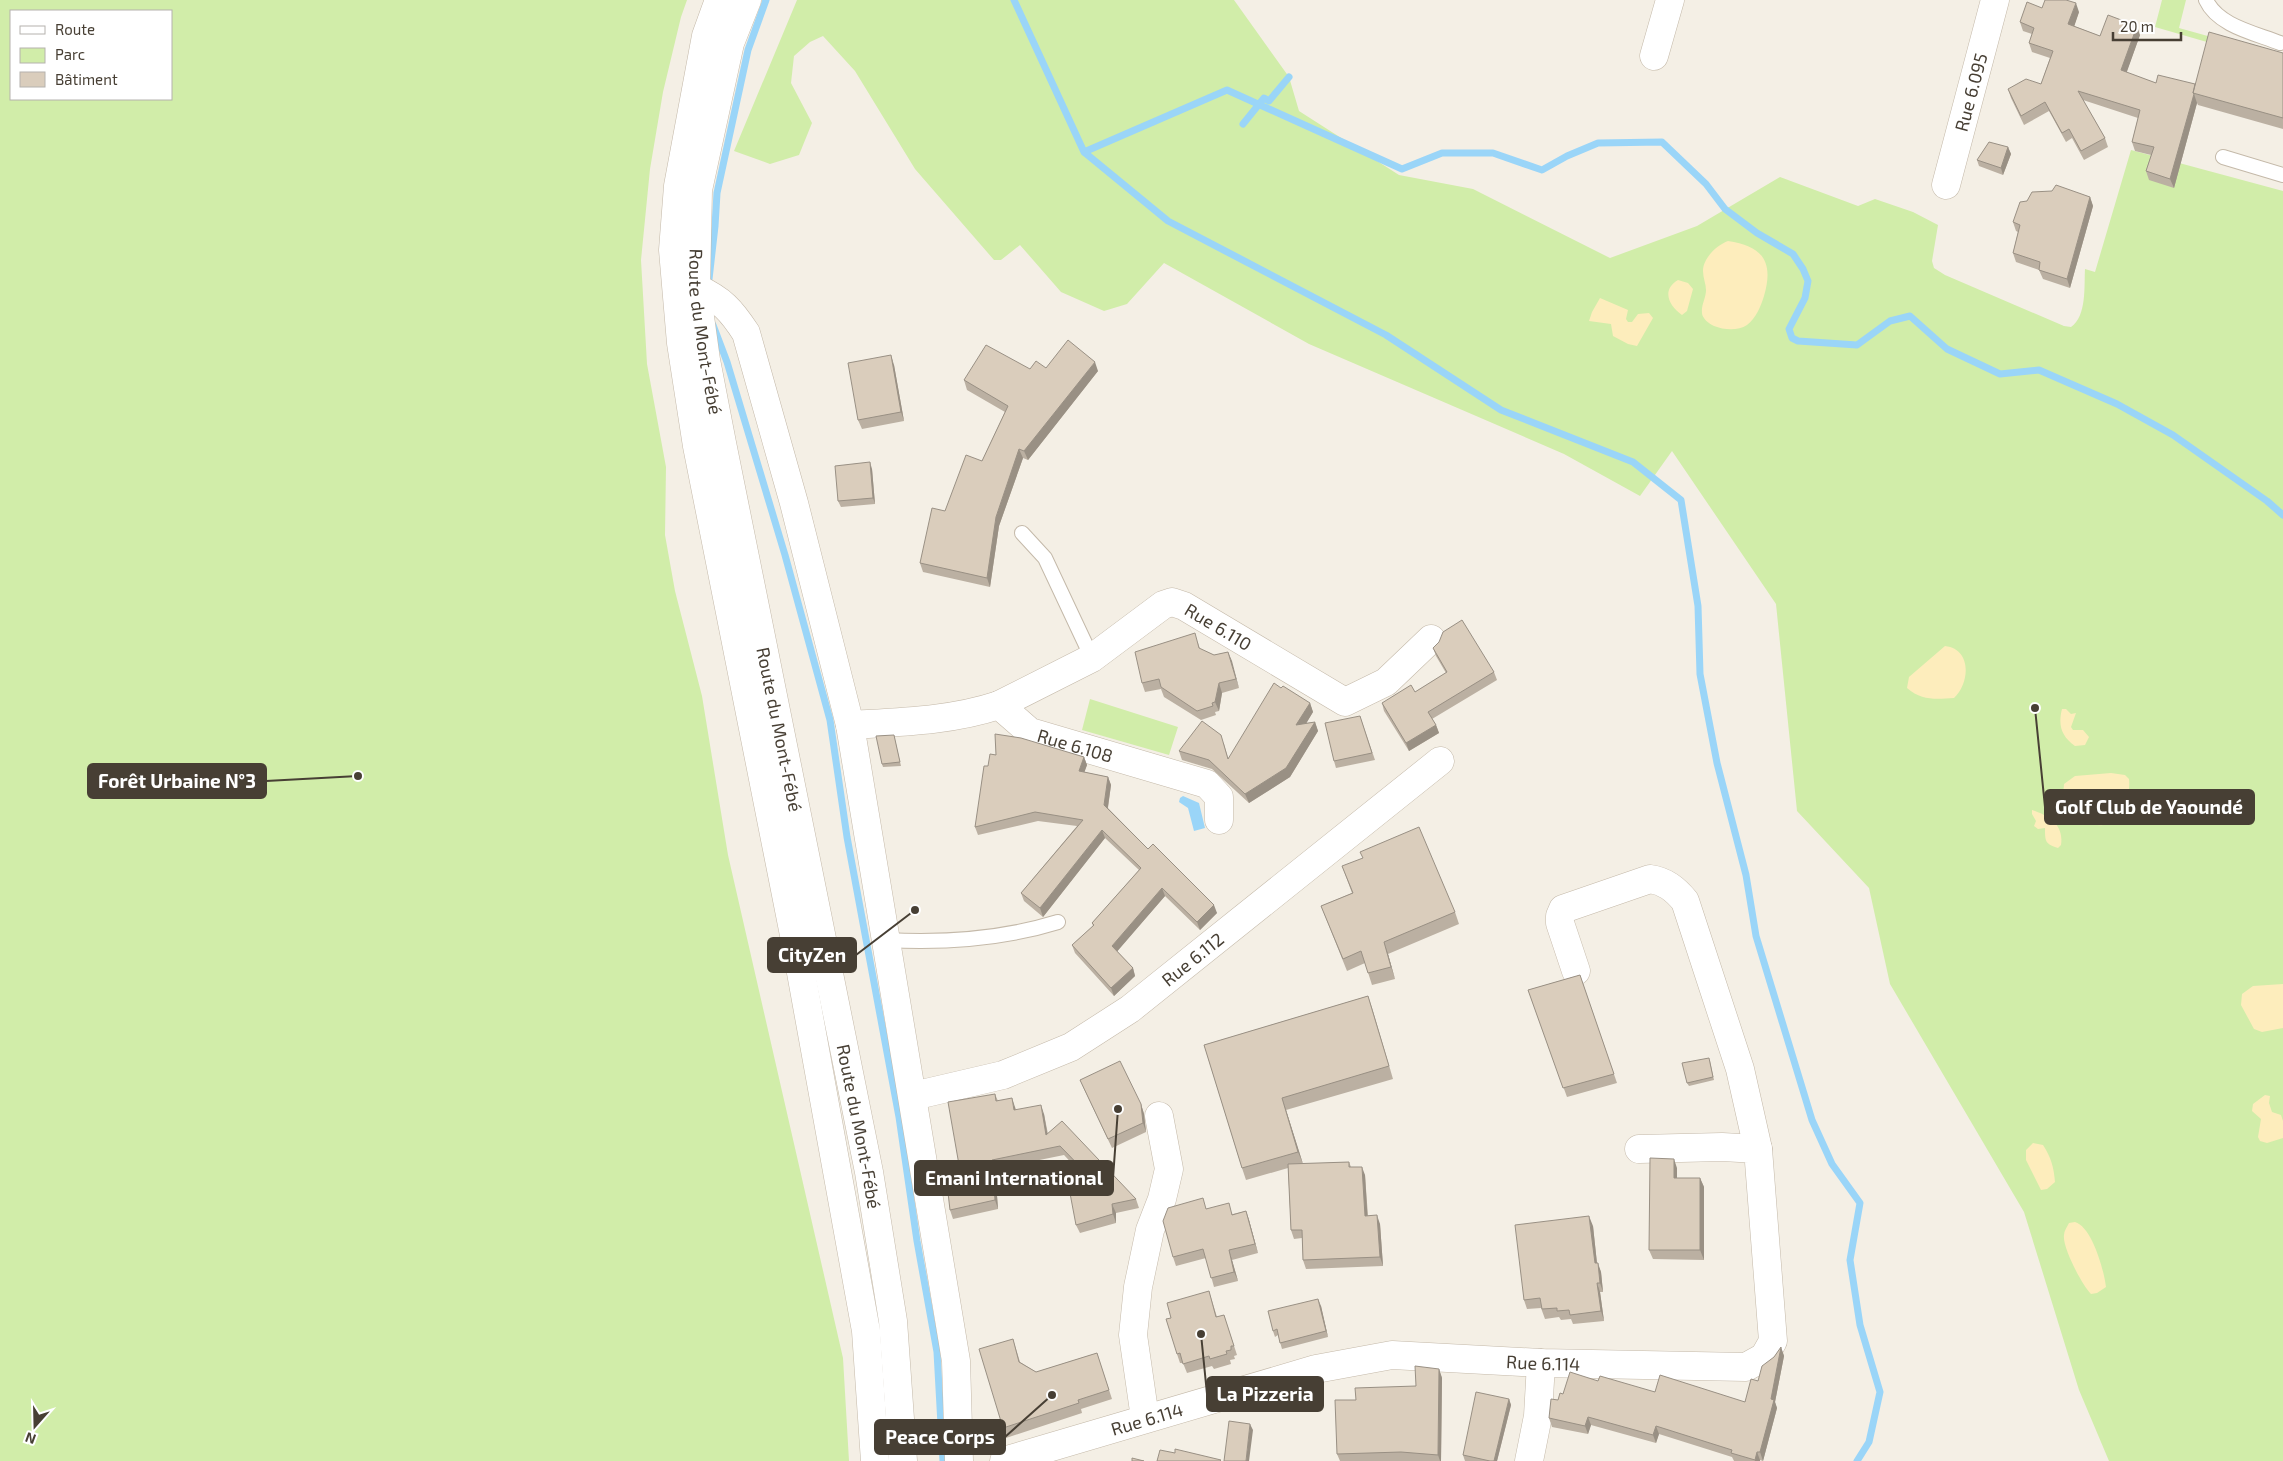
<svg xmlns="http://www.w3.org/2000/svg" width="2283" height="1461" font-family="'Exo 2',sans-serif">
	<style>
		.green { fill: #d1eda9; fill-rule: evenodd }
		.sand { fill: #fdedbc }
		.water { fill: #9ad5f8 }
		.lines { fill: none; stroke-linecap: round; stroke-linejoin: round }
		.stream { stroke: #9ad5f8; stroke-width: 7 }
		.service-casing { stroke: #c4b9a9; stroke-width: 16 }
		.minor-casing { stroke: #c4b9a9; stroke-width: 29 }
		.tertiary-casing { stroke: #c4b9a9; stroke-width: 29 }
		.service { stroke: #fff; stroke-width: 14 }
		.minor { stroke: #fff; stroke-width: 28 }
		.tertiary { stroke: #fff; stroke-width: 28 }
		.wall { fill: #bbb0a2 }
		.shaded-wall { fill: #999084 }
		.building { fill: #dacdbc; stroke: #999084 }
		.labels { text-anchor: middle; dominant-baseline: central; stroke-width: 4; stroke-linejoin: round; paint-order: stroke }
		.street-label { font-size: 18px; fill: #473f34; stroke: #fff }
		.leader { fill: none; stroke: #473f34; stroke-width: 2 }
		.callout-dot { fill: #473f34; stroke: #fff; stroke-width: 2 }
		.callout { fill: #473f34; stroke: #473f34; stroke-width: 2 }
		.callout-label { font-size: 19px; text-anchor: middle; font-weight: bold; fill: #fff }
	</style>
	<rect width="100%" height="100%" fill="#f4efe5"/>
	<path class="green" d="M0,0h687l-6,17 -18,75 -13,77 -9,91 6,104 19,103 -1,68 10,56 27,105 26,159 115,503 6,103h-849zM11,11h160v88h-160z
		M797,0h437l55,77 10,34 100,64 74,14 137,69 87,-32 83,-49 78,29 17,-7 38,13 25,13 -6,36 2,7 11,7 119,51 7,1c16,-11 13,-41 14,-58l10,3 36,-122 152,41v1270h-174l-30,-71 -55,-178 -134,-228 -21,-96 -72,-77 -21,-207 -104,-153 -32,45 -76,-42 -255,-110 -145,-81 -37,41 -23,7 -43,-19 -41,-47 -19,15h-7l-79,-91 -60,-98 -32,-35 -13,6 -16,14 -3,27 21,40 -13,32 -29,9 -36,-13z
		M2162,0h24l-7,28 104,29v7l-128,-37z
		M1090,699l88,28 -9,28 -87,-25z"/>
	<path class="sand" d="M1728,241c35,5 46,21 36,55 -3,10 -8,22 -17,29 -9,6 -23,5 -33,1 -5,-2 -12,-8 -12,-13 -1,-8 4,-15 4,-23 0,-6 -3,-12 -3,-19 0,-13 14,-26 25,-30z
		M1678,280l10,3 5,6 -6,22 -5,4c-13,-9 -21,-25 -4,-35z
		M1600,298l28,12 -2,9 2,3h4l6,-8 11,-1 4,5 -16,28 -9,-2 -15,-8 -2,-12 -22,-3 3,-9z
		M1945,646c27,3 25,37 9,52 -18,1 -32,3 -47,-10l2,-11z
		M2062,709h4l5,5 5,-1 -5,14 2,3h10l6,7 -4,8 -10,1c-14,-10 -17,-21 -13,-37z
		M2111,773l14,2 4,4c2,16 -7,43 -26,46 -15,2 -36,-12 -40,-26 -1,-5 1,-10 1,-15l11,-8z
		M2032,810c18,6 32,15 29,35l-3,3c-13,-4 -13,-7 -13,-20l-7,1 -4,-3 2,-5 -4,-7z
		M2283,984v44l-21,4 -8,-3 -13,-24 1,-11 11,-8z
		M2265,1095l5,1 -1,7 3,9 9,3 2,6v17l-16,5 -7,-2 -2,-4 3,-18 -9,-8 1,-7z
		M2033,1143l10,2c8,12 11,23 12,37l-8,7 -6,1 -15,-30v-10z
		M2075,1222c17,5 29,48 31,65l-9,6 -6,1c-9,-9 -29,-47 -27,-59 0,-4 3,-8 5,-12z"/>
	<path class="water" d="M1183,796l16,7 6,25 -11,3 -6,-23 -9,-6 1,-4z"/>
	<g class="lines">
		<path class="stream" d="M1014,0l70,152 84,69 218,114 115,75 132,52 48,38 17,106 2,68 17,89 29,112 10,61 56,184 20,44 28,39 -10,57 10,65 20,67 -11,50 -12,19
			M1243,124l21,-26 5,3 20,-24
			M1084,152l143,-62 175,79 40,-16h51l49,17 25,-14 31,-13 64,-1 44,42 19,25 32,24 36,21 10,15 5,12 -3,17 -16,31 3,9 6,3 59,4 33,-24 20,-5 37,33 53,25 39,-4 78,34 56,31 94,66 16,14
			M709,279l6,-53 2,-33 31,-143 18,-50
			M713,325l14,37 58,193 45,165 17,117 52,280 18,124 20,111 6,109"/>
		<g class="service-casing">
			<path id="service" d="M2206,0c12,26 49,33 74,43
				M2223,157l60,18
				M1022,533l23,25 47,100
				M887,940c58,3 116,-1 171,-18"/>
		</g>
		<g class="minor-casing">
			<g id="minor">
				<path d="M1654,56l16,-56"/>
				<path id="s1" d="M1946,185l49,-185"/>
				<path d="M696,288c26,12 35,22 50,45l48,170 56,222 106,636 3,100"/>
				<path id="s2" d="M999,705l93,-47 71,-53 9,-3 12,4 161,96 41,-20 45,-43"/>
				<path id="s3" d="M850,725c50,-3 101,-4 149,-20l31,27 177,52 12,13v23"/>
				<path d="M1576,971l-16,-48v-7l3,-7 87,-30c15,2 25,10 35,22l55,168 18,80"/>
				<path id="s4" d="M913,1096l90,-21 68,-28 59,-38 310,-248"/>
				<path d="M1145,1418l-12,-83 5,-48 12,-57 12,-31 7,-30 -10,-53"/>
				<path id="s5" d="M1004,1461l312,-92 76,-14 149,8 205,4 18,-10 9,-16 -15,-192 -36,-2 -83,2"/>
				<path d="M1529,1461l9,-45 3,-53"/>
			</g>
		</g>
		<g class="tertiary-casing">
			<g id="tertiary">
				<path d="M719,0l-13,36 -28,150 -5,64 8,93 16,103 99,499 70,386 9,130"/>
				<path id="s6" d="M747,0l-17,43 -32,147 -2,98 10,72 16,83 147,729 24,149 10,140"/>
			</g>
		</g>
		<use href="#service" class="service"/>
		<use href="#minor" class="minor"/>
		<use href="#tertiary" class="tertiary"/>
	</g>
	<path class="wall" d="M2042,8l37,4 -5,14 26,10 40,-1 -14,38 30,10 39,1 88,-31v76l-85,-24 -1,-2 -23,85 -25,-8 -3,-9 5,-16 -16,-4 -3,-9 6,-24 -55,-18 22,38 3,9 -24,13 -12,-22 -6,4 -17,-31 -25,14 -13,-27 -3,-9 33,-5 9,-26 -18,-6 -3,-9 3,-9 -9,-3 -3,-9z
		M2008,147l3,7 -8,21 -24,-9 -2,-6z
		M2090,197l3,9 -23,82 -27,-9 -4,-9 -23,-8 -3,-9 5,-21 -2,-1 -3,-9z
		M894,365l10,56 -42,8 -4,-9z
		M1046,368l52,3 -70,89 -5,-2 -24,68 -9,61 -67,-15 -3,-9 62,-102 23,-49 -38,-22 -3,-10 66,-11z
		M872,469l3,35 -34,3 -3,-6z
		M1198,643l2,6 14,6 14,-3 11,36 -17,5 -3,18 -4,1 1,3 -15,5 -37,-23 -3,-8 -16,3 -3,-9z
		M1433,648l61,24 3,8 -65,39 4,6 3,8 -30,18 -25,-40 -2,-8 33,-11 31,-19 -10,-17z
		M1310,703l3,9 -7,11 9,-1 3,9 -28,46 -41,26 -37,-34 -30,-9 -3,-9 45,-7 4,14z
		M1360,716l15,44 -39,8 -2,-7z
		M894,735l7,31 -18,1 -1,-3z
		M996,755l88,2 3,8 -3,7 24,5 3,8 -3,23 40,41 69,64 -17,17 -35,-34 -48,55 16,17 2,8 -21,20 -39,-43 -3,-8 21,-19 -1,-3 47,-53 -34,-32 -62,79 -19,-16 -3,-8 56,-67 -39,-5 -60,14 -3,-8 13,-61z
		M1342,866l113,46 4,12 -71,30 7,25 -23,6 -7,-22 -18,8 -26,-65 31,-13z
		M1580,975l37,108 -50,14 -39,-107z
		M1368,996l25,83 -107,31 17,54 46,-2 2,5 14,8 3,41 12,8 3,42 -77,3 -3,-9 -1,-22 -8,1 -3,-9 -3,-62 -42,12 -4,-12 -38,-123z
		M1710,1061l4,19 -25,6 -2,-3z
		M1080,1080l61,24 3,10 2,18 -34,16 -28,-59z
		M995,1094l3,7 17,6 1,3 28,4 4,20 88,65 3,9 -23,5v10l-36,10 -4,-8 15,-41 -27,-29 -69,14 3,40 -45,10 -3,-9z
		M1677,1168v10h23l4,9v73l-51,-1 -4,-9z
		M1207,1209l26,5 13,-3 3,9 9,33 -26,7 6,21 -24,6 -8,-29 -30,8 -3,-9z
		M1593,1226l4,37 4,9 2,20h-3l4,29 -31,3 -2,-5 -10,1 -2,-3 -14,2 -4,-11 -14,1 -3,-9z
		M1209,1291l8,26 7,-2 13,40 -3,1 1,3 -5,1 1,4 -17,5 -2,-3 -25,7 -4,-10h-3l-3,-9 -6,-36z
		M1321,1306l7,31 -46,12 -4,-14 -3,2 -2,-6z
		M1013,1339l7,23 16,10 61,-19 15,46 -31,10 1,4 -76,25 -3,-10z
		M1781,1347l3,9 -9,46 2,6 -14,53 -3,-1v1h-26l-2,-4 -73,-23 -3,9 -65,-18 -3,9 -36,-7 -3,-9 9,-18 5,-6 35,-13 57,11 90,10 13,-21z
		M1439,1369l3,9 -1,83h-101l-3,-7 19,-54 60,-14z
		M1509,1399l2,6 -14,56h-32l-2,-6z"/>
	<path class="shaded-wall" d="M2076,3l3,9 -7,21 -4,-9z
		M2137,26l3,9 -16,45 -3,-10z
		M2194,94l3,9 -23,85 -4,-9z
		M2008,147l3,7 -8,21 -2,-7z
		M2090,197l3,9 -23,82 -3,-9z
		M891,355l3,10 10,56 -3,-9z
		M1095,362l3,9 -70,89 -4,-9z
		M1019,449l4,9 -24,68 -9,61 -3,-9 9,-61z
		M870,462l2,7 3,35 -2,-6z
		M1228,652l4,9 7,27 -3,-9z
		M1219,683l3,10 -3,18 -4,-9z
		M1310,703l3,9 -13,22 -4,-9z
		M1315,722l3,9 -28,46 -41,26 -4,-9z
		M1436,725l3,8 -30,18 -3,-8z
		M1084,757l3,8 -5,14 -3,-8z
		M1108,777l3,8 -4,28 -3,-8z
		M1102,830l3,8 -62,79 -3,-9z
		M1162,888l3,8 -50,58 -3,-8z
		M1214,905l3,8 -17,17 -3,-8z
		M1384,942l4,12 7,25 -4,-12z
		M1133,968l2,8 -21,20 -3,-8z
		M1368,996l4,12 21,71 -4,-13z
		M1012,1098l3,9 2,12 -3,-9z
		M1282,1098l4,12 17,54 -5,-12z
		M1141,1104l3,10 2,18 -3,-9z
		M1041,1105l3,9 5,30 -3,-9z
		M1674,1159l3,9v19l-3,-9z
		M992,1160l3,9 3,40 -3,-9z
		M1362,1167l3,8 3,50 -3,-9z
		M1700,1178l4,9v73l-4,-10z
		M1112,1204l4,9v10l-3,-9z
		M1246,1211l3,9 9,33 -3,-9z
		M1377,1215l3,9 3,42 -3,-9z
		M1589,1216l4,10 5,47 -3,-10z
		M1229,1250l3,10 6,21 -4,-9z
		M1598,1263l3,9 2,20 -3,-9z
		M1597,1283l3,9 4,29 -3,-10z
		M1318,1299l3,7 7,31 -2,-6z
		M1781,1347l3,9 -9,46 2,6 -14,53 -3,-9z
		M1439,1369l3,9 -1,83h-1l-2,-6z
		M1509,1399l2,6 -14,56h-3z
		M1588,1417l3,8 -3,9 -3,-8z
		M1250,1424l3,6 -4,31h-3z
		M1656,1426l3,8 -3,9 -3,-8z
		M1757,1452l3,8v1h-5v-1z"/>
	<path class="building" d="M2045,0h21l10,3 -8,21 32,12 8,-21 29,11 -16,44 35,13 2,-8 37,9 -2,9 1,1 -24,85 -24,-8 8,-24 -22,-5 8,-32 -62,-19 27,47 -24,13 -12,-22 -7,4 -17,-31 -24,14 -13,-27 18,-10 15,5 12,-33 -24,-8 5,-15 -14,-6 7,-20 15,6z
		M2209,32l74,21v65l-90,-25z
		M1989,142l19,5 -7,21 -24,-8z
		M2056,185l34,12 -23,82 -28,-9 1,-8 -27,-9 7,-28 -7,-3 7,-20 7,-1 5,-9 20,-1z
		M1068,340l27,22 -71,89 -5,-2 -23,68 -9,61 -67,-15 12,-55 13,3 21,-56 16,6 26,-55 -44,-26 22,-35 44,24 6,-8 10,7z
		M891,355l10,57 -43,8 -10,-57z
		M870,462l3,36 -35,3 -3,-35z
		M1462,620l32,52 -66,40 8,13 -30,18 -24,-40 29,-18 4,7 32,-20 -14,-24 6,-6 4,-10z
		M1195,633l4,15 15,7 14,-3 8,27 -17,4 -4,19 -3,1 1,3 -16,5 -36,-24 -2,-8 -17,4 -7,-31z
		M1274,683l7,5 2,-2 27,17 -14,22 19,-3 -29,46 -41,26 -36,-34 -30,-9 23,-30 19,14 7,24z
		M1360,716l12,37 -38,8 -9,-38z
		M995,734l26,4 63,19 -5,14 29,6 -4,28 44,44 5,-5 61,61 -17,17 -35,-34 -50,58 21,22 -22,20 -39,-43 22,-20 -2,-2 49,-55 -39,-38 -62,78 -19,-15 62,-73 -48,-8 -60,15 9,-61h4l2,-12 6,1z
		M894,735l6,27 -18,2 -6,-28z
		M1419,827l36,85 -71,30 7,25 -23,6 -7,-22 -18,8 -22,-53 32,-13 -11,-27 21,-8 -3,-6z
		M1580,975l34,99 -51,14 -35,-98z
		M1368,996l21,70 -107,32 16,54 -56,16 -38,-123z
		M1709,1058l4,19 -26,6 -5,-20z
		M1120,1061l21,43 2,19 -35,16 -28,-59z
		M995,1094l1,7 16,-3 2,12 27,-5 5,30 16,-14 74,78 -24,5 1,10 -37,11 -7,-37 27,-5 -36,-37 -68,14 3,40 -45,10 -3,-26 15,-2 -14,-80z
		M1650,1158l24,1v19h26v72h-51z
		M1349,1162v5h13l3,49 12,-1 3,42 -77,3 -1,-30h-11l-3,-66z
		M1203,1198l3,11 23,-6 3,12 14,-4 9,33 -26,6 5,22 -23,6 -8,-29 -30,8 -10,-36 5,-13z
		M1589,1216l6,47h3l2,20h-3l4,28 -31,4 -1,-5 -12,1v-3l-15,1 -2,-11 -16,2 -9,-75z
		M1209,1291l7,26 8,-2 10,31h-3v4l-5,1 1,3 -17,5 -1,-3 -26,8 -3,-11 -3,1 -11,-35 5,-1 -4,-15z
		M1318,1299l8,32 -46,12 -3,-14 -4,2 -5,-20z
		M1013,1339l6,23 17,10 61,-19 12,37 -31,10 1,3 -76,25 -24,-79z
		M1781,1347l-10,52 3,1 -14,52h-3l-2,8 -24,-7 1,-3 -76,-24 -3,9 -65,-18 -3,9 -36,-8 2,-19 7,1 2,-7 3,1 7,-22 28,9 2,-5 55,16 5,-17 85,27 6,-23 7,2 4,-15 12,-9z
		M1415,1366l24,3 -1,86 -37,-3 -64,2 -2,-54h21l-1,-12 61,-2z
		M1476,1392l33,7 -15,62h-4l-27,-6z
		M1229,1421l21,3 -4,37h-22z
		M1175,1449l46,11 -1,1h-63l3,-11 15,3z
		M1132,1458l12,3h-12z"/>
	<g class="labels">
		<g class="street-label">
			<text stroke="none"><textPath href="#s1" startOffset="96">Rue 6.095</textPath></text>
			<text stroke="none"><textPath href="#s6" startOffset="339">Route du Mont-Fébé</textPath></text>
			<text stroke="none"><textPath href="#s2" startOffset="255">Rue 6.110</textPath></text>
			<text stroke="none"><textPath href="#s6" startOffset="744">Route du Mont-Fébé</textPath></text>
			<text stroke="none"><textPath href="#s3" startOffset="239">Rue 6.108</textPath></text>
			<text stroke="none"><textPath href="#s4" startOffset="316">Rue 6.112</textPath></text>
			<text stroke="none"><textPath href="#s6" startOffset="1149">Route du Mont-Fébé</textPath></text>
			<text stroke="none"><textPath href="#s5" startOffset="554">Rue 6.114</textPath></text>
			<text stroke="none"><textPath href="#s5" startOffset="149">Rue 6.114</textPath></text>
		</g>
	</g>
	<path class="leader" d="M358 776L266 781M2035 708L2045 807M915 910L856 955M1118 1109L1113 1178M1201 1334L1207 1394M1052 1395L1005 1437"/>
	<g class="callout-dot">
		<circle cx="358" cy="776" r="5"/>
		<circle cx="2035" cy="708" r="5"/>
		<circle cx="915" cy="910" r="5"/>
		<circle cx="1118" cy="1109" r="5"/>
		<circle cx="1201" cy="1334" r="5"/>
		<circle cx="1052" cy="1395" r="5"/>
	</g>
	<g class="callout">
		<rect x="88" y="764" width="178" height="34" rx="5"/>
		<rect x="2045" y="790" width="209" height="34" rx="5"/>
		<rect x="768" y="938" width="88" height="34" rx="5"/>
		<rect x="915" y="1161" width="198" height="34" rx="5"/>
		<rect x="1207" y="1377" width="116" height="34" rx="5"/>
		<rect x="875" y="1420" width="130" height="34" rx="5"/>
	</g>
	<g class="callout-label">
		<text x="177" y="788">Forêt Urbaine N°3</text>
		<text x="2149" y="814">Golf Club de Yaoundé</text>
		<text x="812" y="962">CityZen</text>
		<text x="1014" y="1185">Emani International</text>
		<text x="1265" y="1401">La Pizzeria</text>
		<text x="940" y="1444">Peace Corps</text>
	</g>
	<rect x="10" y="10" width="162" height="90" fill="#ffffff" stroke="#b5b2ae"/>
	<rect x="20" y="26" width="25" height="8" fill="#ffffff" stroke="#b5b2ae"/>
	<text x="55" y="35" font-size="15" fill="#473f34">Route</text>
	<rect x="20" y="48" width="25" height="15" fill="#d1eda9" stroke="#b5b2ae"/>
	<text x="55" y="60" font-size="15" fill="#473f34">Parc</text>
	<rect x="20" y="72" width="25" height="15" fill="#dacdbc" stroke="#b5b2ae"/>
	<text x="55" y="85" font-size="15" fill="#473f34">Bâtiment</text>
	<g transform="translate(35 1426) rotate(200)" stroke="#ffffff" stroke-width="4" paint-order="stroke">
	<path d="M0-4L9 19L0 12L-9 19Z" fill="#473f34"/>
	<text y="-8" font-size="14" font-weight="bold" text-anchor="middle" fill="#473f34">N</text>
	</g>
	<path d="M2113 32v8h68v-8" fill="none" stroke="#473f34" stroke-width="2.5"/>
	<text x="2120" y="32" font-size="15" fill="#473f34" stroke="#ffffff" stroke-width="4" paint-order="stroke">20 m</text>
</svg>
